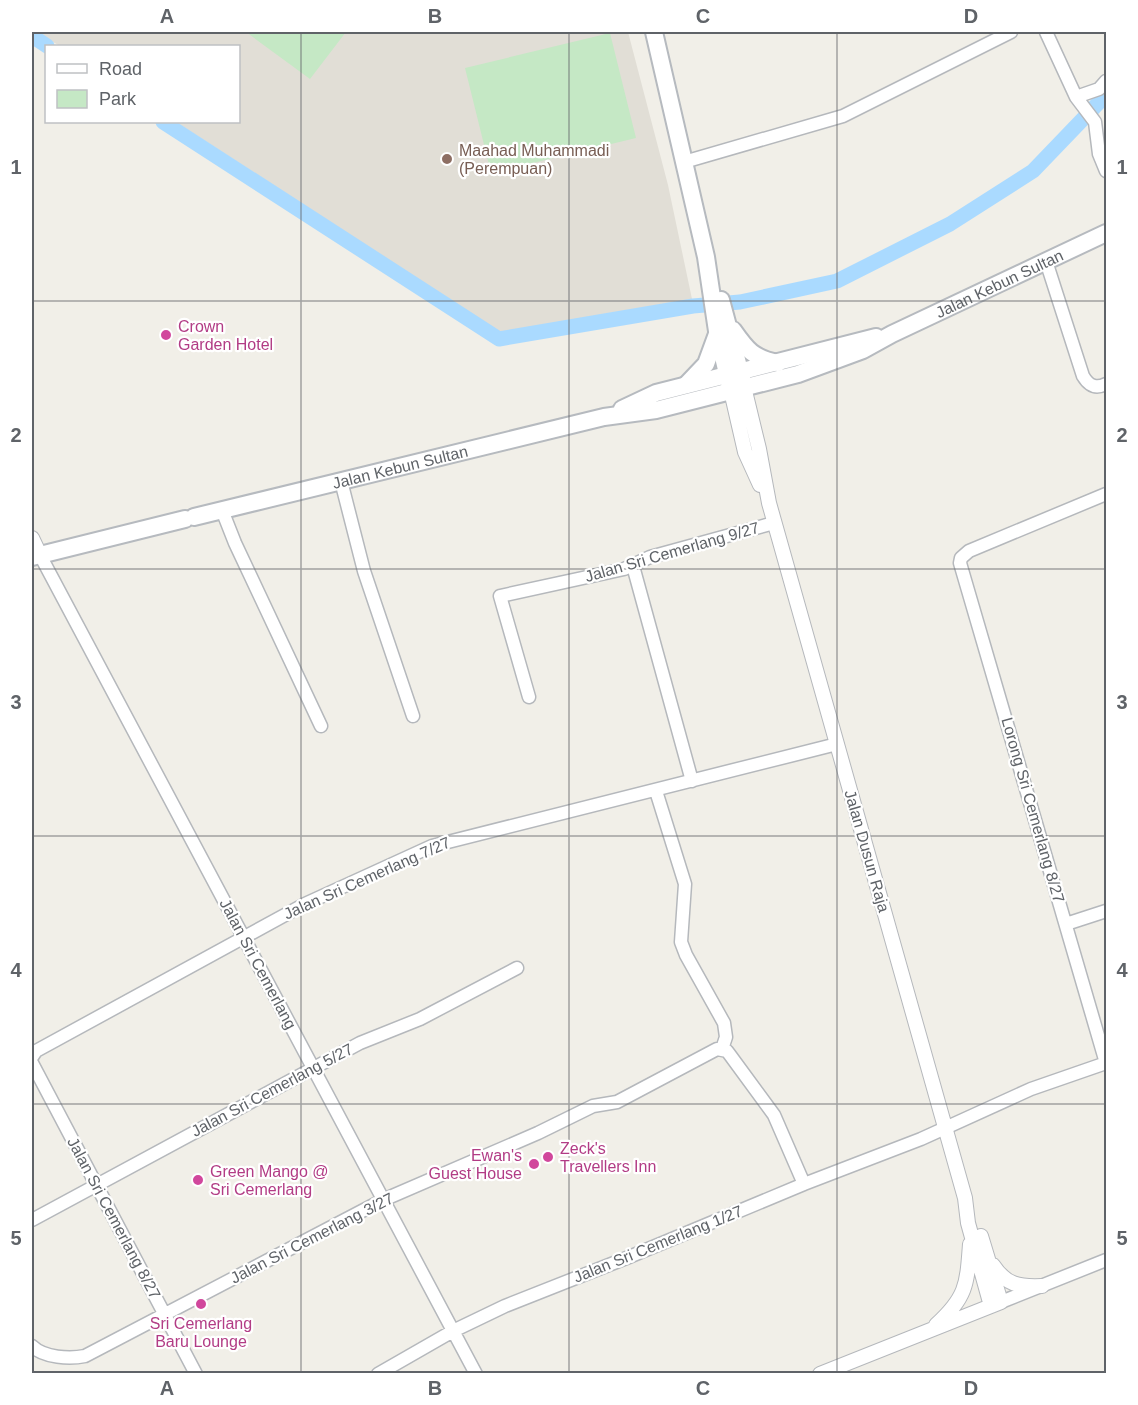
<svg xmlns="http://www.w3.org/2000/svg" width="1138" height="1405" font-family="Helvetica,sans-serif">
	<style>
		.education { fill: #e1ded6 }
		.green { fill: #c5e8c5 }
		.lines { fill: none; stroke-linecap: round; stroke-linejoin: round }
		.canal { stroke: #aadaff; stroke-width: 15 }
		.minor-casing { stroke: #b5b8bc; stroke-width: 15 }
		.tertiary-casing { stroke: #b5b8bc; stroke-width: 16 }
		.secondary-casing { stroke: #b6babf; stroke-width: 20 }
		.minor { stroke: #fff; stroke-width: 12 }
		.tertiary { stroke: #fff; stroke-width: 14 }
		.secondary { stroke: #fff; stroke-width: 16 }
		.grid { fill: none; stroke: #5f6368; stroke-width: 1.5; stroke-opacity: 0.55 }
		.education-dot { fill: #8d6e63; stroke: #fff; stroke-width: 2 }
		.hotel-dot { fill: #d1479c; stroke: #fff; stroke-width: 2 }
		.labels { text-anchor: middle; dominant-baseline: central; stroke-width: 4.5; stroke-linejoin: round; paint-order: stroke }
		.education-label { font-size: 16px; fill: #785e54; stroke: #fff; text-anchor: start }
		.street-label { font-size: 16px; fill: #5f6368; stroke: #fff }
		.hotel-label { font-size: 16px; fill: #b23c85; stroke: #fff; text-anchor: start }
		.neatline { fill: none; stroke: #5f6368; stroke-width: 2 }
		.grid-label { font-size: 20px; text-anchor: middle; font-weight: bold; fill: #5f6368 }
	</style>
	<rect width="100%" height="100%" fill="#f1efe8"/>
	<path class="education" d="M36,32h592l40,153 24,114 -192,33 -324,-210h62v-76h-178z"/>
	<path class="green" d="M246,32h100l-36,47z
		M610,33l26,105 -145,35 -26,-105z"/>
	<g class="lines">
		<path class="canal" d="M32,36l15,10
			M163,122l336,217 194,-33 47,-4 97,-21 113,-57 83,-53 73,-76"/>
		<g class="minor-casing">
			<path id="minor" d="M1046,32l30,65 19,25 4,32 7,17
				M1076,97l23,-8 7,-8
				M684,162l159,-46 168,-84
				M1046,261l37,115c6,10 13,13 23,8
				M341,481l23,90 49,145
				M1106,494l-137,57 -8,7 -1,5 146,500
				M222,510l13,33 86,183
				M40,555l436,819
				M633,566l59,215
				M529,697l-29,-101 124,-27 26,-12 124,-34
				M656,791l29,93 -4,58 5,13 38,68 2,14 -4,12
				M1066,924l40,-13
				M32,1057l4,-6 269,-147 127,-58 405,-102
				M32,1063l164,311
				M32,1220l328,-177 60,-24 97,-51
				M1001,1302l105,-42
				M32,1346c12,12 38,13 53,10l298,-156 155,-67 55,-27 24,-4 100,-53 10,2 3,4 44,60 30,69
				M378,1374l75,-43 52,-25 124,-49 175,-73 117,-45 110,-50 75,-26"/>
		</g>
		<g class="tertiary-casing">
			<path id="tertiary" d="M744,387l15,62 10,54 196,695 3,25 23,83
				M731,391l14,61 15,33
				M32,538l8,17
				M993,1265c13,20 26,22 49,21
				M936,1325c31,-28 31,-41 34,-81
				M820,1374l181,-72 -20,-66"/>
		</g>
		<g class="secondary-casing">
			<g id="secondary">
				<path d="M654,32l52,225 11,74 14,60"/>
				<path d="M721,300l22,82"/>
				<path d="M733,330c14,20 20,28 45,33"/>
				<path d="M686,385l20,-21 11,-30"/>
				<path d="M622,409l34,-16 220,-56"/>
				<path id="s1" d="M194,517l410,-100 52,-7 142,-36 65,-24 29,-16 214,-101"/>
				<path d="M32,557l153,-38"/>
			</g>
		</g>
		<use href="#minor" class="minor"/>
		<use href="#tertiary" class="tertiary"/>
		<use href="#secondary" class="secondary"/>
	</g>
	<path class="grid" d="M301,32v1342M569,32v1342M837,32v1342M32,301h1074M32,569h1074M32,836h1074M32,1104h1074"/>
	<circle class="education-dot" cx="447" cy="159" r="6"/>
	<g class="hotel-dot">
		<circle cx="166" cy="335" r="6"/>
		<circle cx="548" cy="1157" r="6"/>
		<circle cx="534" cy="1164" r="6"/>
		<circle cx="198" cy="1180" r="6"/>
		<circle cx="201" cy="1304" r="6"/>
	</g>
	<g class="labels">
		<g class="education-label">
			<text x="459" y="150">Maahad Muhammadi<tspan x="459" dy="18">(Perempuan)</tspan></text>
		</g>
		<g class="street-label">
			<text stroke="none"><textPath href="#s1" startOffset="842">Jalan Kebun Sultan</textPath></text>
			<text stroke="none"><textPath href="#s1" startOffset="212">Jalan Kebun Sultan</textPath></text>
			<text transform="translate(672 552) rotate(-16)">Jalan Sri Cemerlang 9/27</text>
			<text transform="translate(1033 810) rotate(74)">Lorong Sri Cemerlang 8/27</text>
			<text transform="translate(867 851) rotate(74)">Jalan Dusun Raja</text>
			<text transform="translate(367 878) rotate(-24)">Jalan Sri Cemerlang 7/27</text>
			<text transform="translate(258 964) rotate(62)">Jalan Sri Cemerlang</text>
			<text transform="translate(272 1090) rotate(-28)">Jalan Sri Cemerlang 5/27</text>
			<text transform="translate(114 1218) rotate(62)">Jalan Sri Cemerlang 8/27</text>
			<text transform="translate(312 1238) rotate(-27)">Jalan Sri Cemerlang 3/27</text>
			<text transform="translate(658 1244) rotate(-22)">Jalan Sri Cemerlang 1/27</text>
		</g>
		<g class="hotel-label">
			<text x="178" y="326">Crown<tspan x="178" dy="18">Garden Hotel</tspan></text>
			<text x="560" y="1148">Zeck's<tspan x="560" dy="18">Travellers Inn</tspan></text>
			<text x="522" y="1155" text-anchor="end">Ewan's<tspan x="522" dy="18">Guest House</tspan></text>
			<text x="210" y="1171">Green Mango @<tspan x="210" dy="18">Sri Cemerlang</tspan></text>
			<text x="201" y="1323" text-anchor="middle">Sri Cemerlang<tspan x="201" dy="18">Baru Lounge</tspan></text>
		</g>
	</g>
	<rect width="1138" height="1405" fill="none" stroke="#ffffff" stroke-width="66"/>
	<rect x="45" y="45" width="195" height="78" fill="#ffffff" stroke="#bfc1c3" stroke-width="1.5"/>
	<rect x="57" y="64" width="30" height="9" fill="#ffffff" stroke="#bfc1c3" stroke-width="1.5"/>
	<text x="99" y="75" font-size="18" fill="#5f6368">Road</text>
	<rect x="57" y="90" width="30" height="18" fill="#c5e8c5" stroke="#bfc1c3" stroke-width="1.5"/>
	<text x="99" y="105" font-size="18" fill="#5f6368">Park</text>
	<rect x="33" y="33" width="1072" height="1339" class="neatline"/>
	<g class="grid-label">
		<text x="167" y="23">A</text>
		<text x="435" y="23">B</text>
		<text x="703" y="23">C</text>
		<text x="971" y="23">D</text>
		<text x="16" y="174">1</text>
		<text x="1122" y="174">1</text>
		<text x="16" y="442">2</text>
		<text x="1122" y="442">2</text>
		<text x="16" y="709">3</text>
		<text x="1122" y="709">3</text>
		<text x="16" y="977">4</text>
		<text x="1122" y="977">4</text>
		<text x="16" y="1245">5</text>
		<text x="1122" y="1245">5</text>
		<text x="167" y="1395">A</text>
		<text x="435" y="1395">B</text>
		<text x="703" y="1395">C</text>
		<text x="971" y="1395">D</text>
	</g>
</svg>
